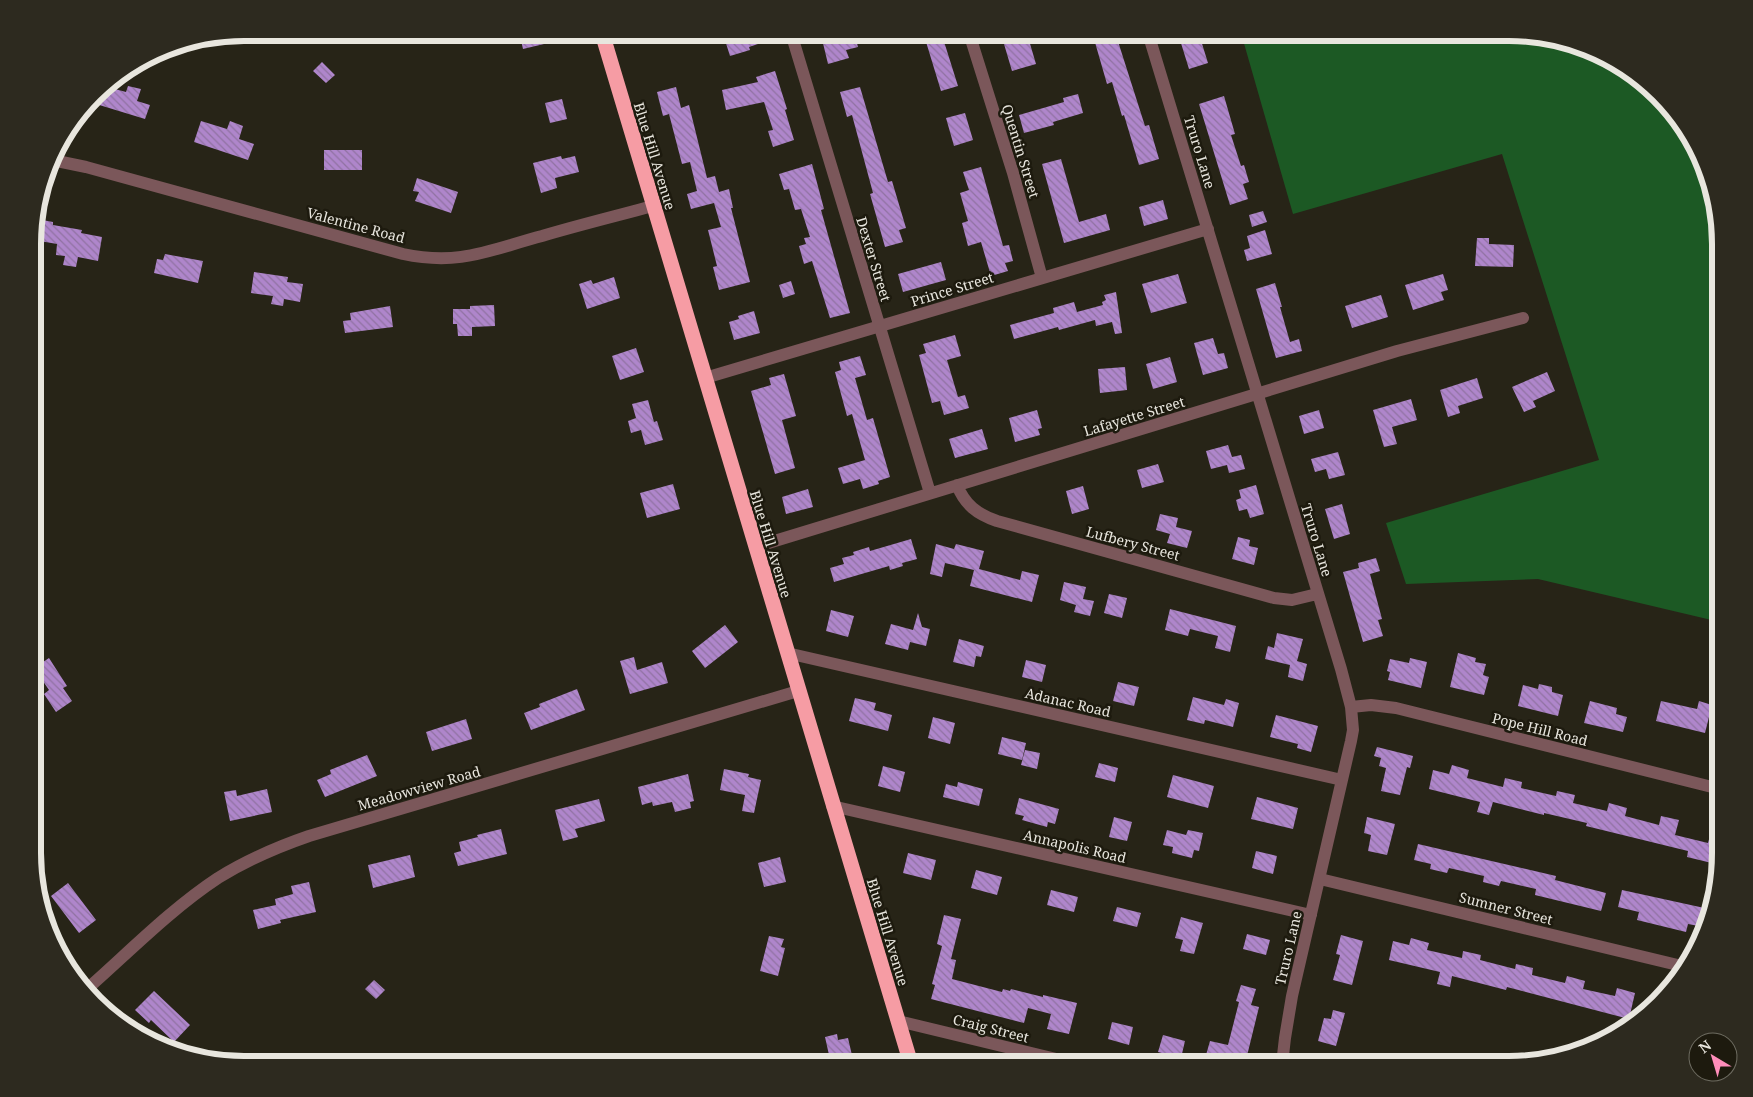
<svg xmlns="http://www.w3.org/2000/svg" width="1753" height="1097" font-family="'Noto Serif',serif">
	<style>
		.green { fill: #1c5924 }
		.building { fill: url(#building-back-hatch) }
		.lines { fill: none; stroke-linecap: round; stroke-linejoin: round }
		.minor { stroke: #7b575a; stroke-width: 12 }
		.highway { stroke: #f69ca4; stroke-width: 15 }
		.labels { text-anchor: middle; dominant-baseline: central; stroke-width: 5; stroke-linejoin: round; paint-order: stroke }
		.street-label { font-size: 14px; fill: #e8e6de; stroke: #1d1a0e }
		.rim { fill: none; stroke: #e8e6de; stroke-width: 6 }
	</style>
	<defs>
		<pattern id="building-back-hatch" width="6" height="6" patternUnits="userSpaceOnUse" patternTransform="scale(1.25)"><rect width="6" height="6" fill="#af86cb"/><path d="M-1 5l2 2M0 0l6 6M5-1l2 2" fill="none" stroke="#9072a2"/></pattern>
	</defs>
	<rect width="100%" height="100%" fill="#272417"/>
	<path class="green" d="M1241,33h268l68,11 49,24 66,71 28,92v391l-182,-43 -132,5 -20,-61 213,-63 -97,-306 -209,60z"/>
	<path class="building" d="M519,32h22l3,12 -21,5z
		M738,32h20l3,11 -12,4 1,3 -20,6 -6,-19z
		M844,32h10l4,15 -12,3 3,8 -21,6 -6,-25z
		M923,32h18l17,54 -17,5z
		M1092,32h23l30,94 4,-1 10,34 -20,6 -15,-50 -2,1 -10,-34 -5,2z
		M1199,34l9,29 -19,6 -9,-29z
		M1028,37l8,27 -24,7 -8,-27z
		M322,62l13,13 -9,8 -13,-12z
		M775,71l12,38 -2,1 9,30 -21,7 -5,-16 5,-1 -9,-28 -38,8 -4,-20 36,-8 -2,-5z
		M104,86l22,6 2,-6 13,3 -4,12 13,4 -5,14 -49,-15 4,-13z
		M676,87l5,21 8,-3 18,73 8,-2 4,16 10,-3 4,19h-2l19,74 -31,8 -6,-23 4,-1 -9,-36 13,-3 -7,-24 -23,6 -4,-15 10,-3 -7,-29 -8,2 -13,-50 -6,2 -6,-24z
		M860,87l28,95 4,-1 14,47 -7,2 4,12 -18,5 -15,-53 3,-1 -21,-78 -5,2 -7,-25z
		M1078,94l5,19 -30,9 1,3 -30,8 -5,-18 45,-13 -1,-4z
		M1224,96l11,38 -4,1 10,31 3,-1 5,17 -6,2 5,15 -18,6 -31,-101z
		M562,99l5,20 -17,4 -5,-20z
		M965,113l8,27 -19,6 -8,-28z
		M201,121l26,8 3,-8 13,5 -4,13 15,5 -6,16 -54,-18z
		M324,150h38v20h-38z
		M561,156l1,3 13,-3 4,16 -24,6 2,10 -16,5 -8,-30z
		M1061,159l18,63 27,-8 4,16 -46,13 -22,-79z
		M812,164l12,45 -3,1 29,103 -20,5 -18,-57 -8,3 -5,-18 7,-2 -2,-6 6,-1 -9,-28 -6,1 -6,-21 -5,1 -5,-16z
		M981,167l22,79 6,-1 4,16 -8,2 3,8 -17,5 -10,-34 -13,4 -6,-23 6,-2 -8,-28 9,-3 -6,-18z
		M417,178l41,14 -7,21 -36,-12 4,-9 -6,-1z
		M1163,200l5,19 -24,7 -5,-19z
		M1263,211l4,11 -15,5 -3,-12z
		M37,219l16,3v3l29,5 -1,3 21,4 -4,24 -20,-4 -2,10 -13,-2 2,-9 -9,-1 1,-11 -23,-4z
		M1265,230l7,24 -25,7 -3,-11 6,-2 -3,-12z
		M1477,238h12v6l25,1 -1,22 -38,-1z
		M165,254l38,7 -5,22 -44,-10 3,-14 6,1z
		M941,262l5,18 -43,12 -5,-18z
		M254,272l34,5 -1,5 16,2 -3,18 -16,-3 -1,7 -12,-2 2,-8 -22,-3z
		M1178,274l9,29 -36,10 -9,-29z
		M1443,274l5,16 -7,2 3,8 -31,10 -8,-25z
		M614,277l6,21 -33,11 -8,-25 12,-4 2,4z
		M791,281l4,13 -12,4 -4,-13z
		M1275,283l7,24h-2l10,35 9,-3 3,12 -26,7 -20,-69z
		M1116,292l6,41 -7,1 -3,-12 -16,4 -1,-6 -36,10 -1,-3 -44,12 -4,-14 44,-12 -1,-5 21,-6 3,10 26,-7 -1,-3 4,-2 -2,-5z
		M1381,295l7,22 -36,11 -7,-22z
		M494,305l1,21 -23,1v9h-14l-1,-12h-4v-15h17v-3z
		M390,306l3,21 -48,6 -2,-12 8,-1 -1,-7z
		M754,311l6,22 -26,7 -5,-18 10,-3 -1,-3z
		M955,335l6,21 -14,4 11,37 7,-2 4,13 -25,7 -4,-14 -8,2 -13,-48 7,-2 -3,-9z
		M1213,338l5,16 6,-1 4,15 -25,7 -9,-32z
		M636,348l8,24 -24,8 -8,-24z
		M860,356l6,19 -11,3 12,42 6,-2 17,59 -12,4 1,3 -16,5 -3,-10 -17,5 -5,-16 27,-8 -13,-46 -5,2 -12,-44 6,-2 -2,-8z
		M1170,357l7,25 -24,7 -7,-25z
		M1125,367l2,23 -27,3 -2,-24z
		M1547,372l8,19 -22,10 3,6 -12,5 -12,-25z
		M784,374l12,42 -14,4 13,48 -20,6 -24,-83 20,-6 -2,-7z
		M1477,378l6,20 -25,8 2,7 -12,4 -8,-27z
		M1411,399l6,21 -25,7 5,17 -13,3 -11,-37z
		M648,400l6,22 3,-1 6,19 -18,5 -4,-15 -10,3 -3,-12 8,-3 -4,-14z
		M1037,410l5,18 -4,1 2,6 -25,7 -6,-24z
		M1319,410l5,18 -20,6 -5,-18z
		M982,429l6,20 -33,9 -6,-19z
		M1228,445l4,12 9,-2 4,14 -16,4 -2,-8 -16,4 -5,-18z
		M1338,452l7,23 -16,4 -3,-10 -11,3 -4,-13z
		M1158,464l6,18 -22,6 -5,-18z
		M673,484l7,25 -33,9 -7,-25z
		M1256,485l8,29 -14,4 -3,-9 -8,2 -3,-11 5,-2 -2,-8z
		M1083,486l6,23 -17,5 -6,-23z
		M808,489l5,18 -27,7 -4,-17z
		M1342,504l8,30 -16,5 -9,-30z
		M1160,514l18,4 -2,9 16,4 -5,17 -20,-5 3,-9 -14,-4z
		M1238,537l12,3 -1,6 9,2 -4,17 -22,-6z
		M911,539l6,20 -15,4 1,3 -13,4 -1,-4 -55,16 -4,-14 14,-4 -2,-6 12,-3 -1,-3 16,-5 1,4z
		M936,544l18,5 2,-5 28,7 -5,18 41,11 2,-9 17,4 -7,27 -62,-16 4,-16 -29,-7 -3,14 -12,-3z
		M1376,558l4,13 -10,3 12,45 -4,1 5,16 -20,6 -20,-70 16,-4 -1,-5z
		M1064,582l22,5 -3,12 11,2 -4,15 -16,-4 2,-7 -16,-5z
		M1109,594l18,4 -5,20 -18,-5z
		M1170,609l66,17 -6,26 -15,-4 3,-12 -28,-7 -2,7 -23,-6z
		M831,610l23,6 -6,21 -22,-6z
		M918,613l4,14 8,2 -4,17 -16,-4 -2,8 -23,-6 6,-20 22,6z
		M725,625l13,17 -33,26 -13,-17z
		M1277,633l26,6 -6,22 10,3 -4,17 -15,-4 2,-12 -25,-6 3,-13 6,2z
		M959,639l25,7 -3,11 -5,-1 -2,11 -21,-5z
		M1458,653l18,5 -1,4 11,2 -3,11 6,2 -5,18 -34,-8z
		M634,657l3,13 25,-8 6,21 -38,11 -10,-33z
		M49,658l18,28 -4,2 9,13 -16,11 -12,-18 5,-4 -15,-22z
		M1410,658l17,4 -6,26 -33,-8 2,-8 -3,-1 3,-12 19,4z
		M1026,660l20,5 -4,17 -20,-5z
		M1118,682l21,5 -5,19 -21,-5z
		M1539,684l13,3v5l11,3 -5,21 -40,-10 5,-21 15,4z
		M577,689l8,21 -54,20 -7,-17 16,-6 -1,-3z
		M1193,697l31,8 2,-6 13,4 -6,24 -28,-7 -1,4 -17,-4z
		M855,698l21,5 -2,7 18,5 -4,16 -39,-10z
		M1590,701l27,7 -1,6 11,3 -4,15 -39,-9z
		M1661,701l36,8 2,-8 13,4 -7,28 -49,-12z
		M1276,715l42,11 -7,26 -14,-4 1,-4 -28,-7z
		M933,717l22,6 -5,21 -22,-6z
		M466,719l6,20 -40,12 -6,-19z
		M1002,737l24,6 -4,17 -24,-6z
		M1377,747l36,9 -3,12 -3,-1 -7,28 -19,-4 5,-23 -7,-2 2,-8 -7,-2z
		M1025,750l15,3 -3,16 -16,-4z
		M367,755l10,21 -52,21 -8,-17 14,-6 -1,-4z
		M1099,763l19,5 -3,14 -20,-5z
		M1452,765l17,5 -2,8 36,9 2,-9 17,4 -1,6 35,8 1,-5 18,4 -2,8 34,8 2,-8 18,5 -2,8 34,9 2,-9 18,4 -4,15 33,8 8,-30 4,1v51l-33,-8 1,-6 -102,-25 1,-3 -43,-10v2l-51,-13 -4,13 -12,-3 3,-10 -51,-13 4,-19 16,4z
		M883,766l22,6 -5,20 -22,-6z
		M724,769l25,5 -1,3 13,3 -7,33 -12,-2 3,-16 -25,-5z
		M688,774l6,27 -4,1 1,6 -16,4 -3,-10 -19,4 -1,-4 -10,3 -4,-18z
		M1173,775l41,11 -6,22 -41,-11z
		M958,782l25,7 -4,17 -36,-9 3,-13 11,3z
		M267,789l5,23 -42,9 -6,-29 12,-2 1,6z
		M1257,797l41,11 -5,21 -42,-10z
		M1019,798l40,11 -4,15 -7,-2 -1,5 -25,-7 2,-4 -9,-2z
		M599,799l6,22 -30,8 3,8 -15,4 -8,-31z
		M1114,817l18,5 -5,19 -18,-4z
		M1367,817l28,7 -8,31 -19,-4 3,-16 -7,-2z
		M501,829l6,25 -49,12 -4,-13 7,-2 -2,-9 19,-5 -1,-2z
		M1167,830l19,5 2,-5 15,3 -4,18 -5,-1 -2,8 -20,-5 1,-6 -10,-2z
		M1418,844l138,32 -1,4 51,13 -5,18 -66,-16 1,-6 -35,-8 -2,5 -16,-4 1,-6 -35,-8 -2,5 -17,-4 1,-5 -17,-4z
		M1256,851l21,5 -4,18 -21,-6z
		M908,853l28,7 -5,20 -28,-7z
		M410,855l5,22 -42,11 -5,-23z
		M780,857l6,25 -22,5 -6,-24z
		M976,870l26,7 -5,18 -26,-7z
		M309,882l7,30 -36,8 1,3 -23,6 -5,-19 23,-5 -1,-6 18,-5 -2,-8z
		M68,883l28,37 -17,13 -28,-37z
		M1051,890l27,7 -4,15 -27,-7z
		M1622,890l87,19 -5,18 -16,-3 -2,8 -49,-12 2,-8 -21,-5z
		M1117,907l24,6 -4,14 -24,-6z
		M944,915l17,4 -10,40 5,1 -4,19 50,13 1,-3 7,2 1,-2 32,8v-2l34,8 -8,31 -22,-5 4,-15 -23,-6 -4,15 -93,-24 4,-14 -3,-1 10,-38 -5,-2z
		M1181,917l22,6 -9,31 -14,-3 3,-11 -8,-2z
		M1247,934l23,6 -4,15 -23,-6z
		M1341,935l22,6 -11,44 -19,-5 7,-25 -4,-1z
		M769,936l15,3 -3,8 4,1 -7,28 -18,-5z
		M1411,938l18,5 -2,7 35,8 1,-7 18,4 -1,5 35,9 1,-5 17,4 -1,7 33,8 2,-7 18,5 -2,8 32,7 2,-8 18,5 -6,26 -122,-32 -1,3 -54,-14 -2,11 -13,-3 3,-12 -51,-12 4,-19 16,4z
		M374,980l11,10 -9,9 -11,-10z
		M1241,985l15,4 -5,16 8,2 -14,57h-27l2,-6 -14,-3 4,-14 18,4 11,-43 -3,-1z
		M154,991l36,34 -16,17 -23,-22 -2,3 -14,-13z
		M1333,1010l12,3 -9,33 -18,-5 6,-23 7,1z
		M1112,1022l21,5 -4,18 -21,-6z
		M837,1034l1,6 10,-2 6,26h-23l-6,-27z
		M1163,1035l22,6 -4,17 -23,-6z"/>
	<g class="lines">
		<path class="minor" d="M791,33l139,460
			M969,33l44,140 29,105
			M1148,33l193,636 10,38 2,23 -2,11 -59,255 -7,42 -3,26
			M52,160l34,7 317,87c57,12 86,-4 139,-18 37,-11 74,-20 111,-30
			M705,378l503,-149
			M957,485c8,20 20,29 40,36l277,77 18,2 25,-6
			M755,547l642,-196 126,-33
			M787,653l555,127
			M1351,707l20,-2 25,3 324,81
			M832,806l479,109
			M1320,879l366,88
			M87,989c42,-37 84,-80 131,-111 29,-18 59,-31 91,-42l489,-145
			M898,1021l179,43"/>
		<path class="highway" d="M602,33l309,1031"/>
	</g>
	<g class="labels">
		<g class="street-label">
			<text transform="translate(1021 151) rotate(73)">Quentin Street</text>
			<text transform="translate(1200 152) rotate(73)">Truro Lane</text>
			<text transform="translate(655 156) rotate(73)">Blue Hill Avenue</text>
			<text transform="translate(356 225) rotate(15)">Valentine Road</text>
			<text transform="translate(874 259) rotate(73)">Dexter Street</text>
			<text transform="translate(952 289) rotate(-17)">Prince Street</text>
			<text transform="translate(1134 416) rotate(-17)">Lafayette Street</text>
			<text transform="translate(1317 540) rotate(73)">Truro Lane</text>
			<text transform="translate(1133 543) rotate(15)">Lufbery Street</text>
			<text transform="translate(771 544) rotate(73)">Blue Hill Avenue</text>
			<text transform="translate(1068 702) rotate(13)">Adanac Road</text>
			<text transform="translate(1540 729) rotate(14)">Pope Hill Road</text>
			<text transform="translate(419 788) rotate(-16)">Meadowview Road</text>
			<text transform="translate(1075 846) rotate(13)">Annapolis Road</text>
			<text transform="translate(1506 908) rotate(14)">Sumner Street</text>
			<text transform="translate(888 932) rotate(73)">Blue Hill Avenue</text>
			<text transform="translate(1288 948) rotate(-77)">Truro Lane</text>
			<text transform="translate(991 1028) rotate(14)">Craig Street</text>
		</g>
	</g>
	<path d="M0 0H1753V1097H0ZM244 41H1509A203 203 0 0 1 1712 244V853A203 203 0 0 1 1509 1056H244A203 203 0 0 1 41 853V244A203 203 0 0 1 244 41Z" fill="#2d2a1f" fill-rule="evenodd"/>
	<path class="rim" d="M244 41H1509A203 203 0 0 1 1712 244V853A203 203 0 0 1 1509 1056H244A203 203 0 0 1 41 853V244A203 203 0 0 1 244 41Z"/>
	<g transform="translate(1713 1057) rotate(322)"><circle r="24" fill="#1d1a0e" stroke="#6e6c61"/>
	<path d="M0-4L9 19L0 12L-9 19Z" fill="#ff8ebb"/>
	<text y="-8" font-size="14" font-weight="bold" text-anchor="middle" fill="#e8e6de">N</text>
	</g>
</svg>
